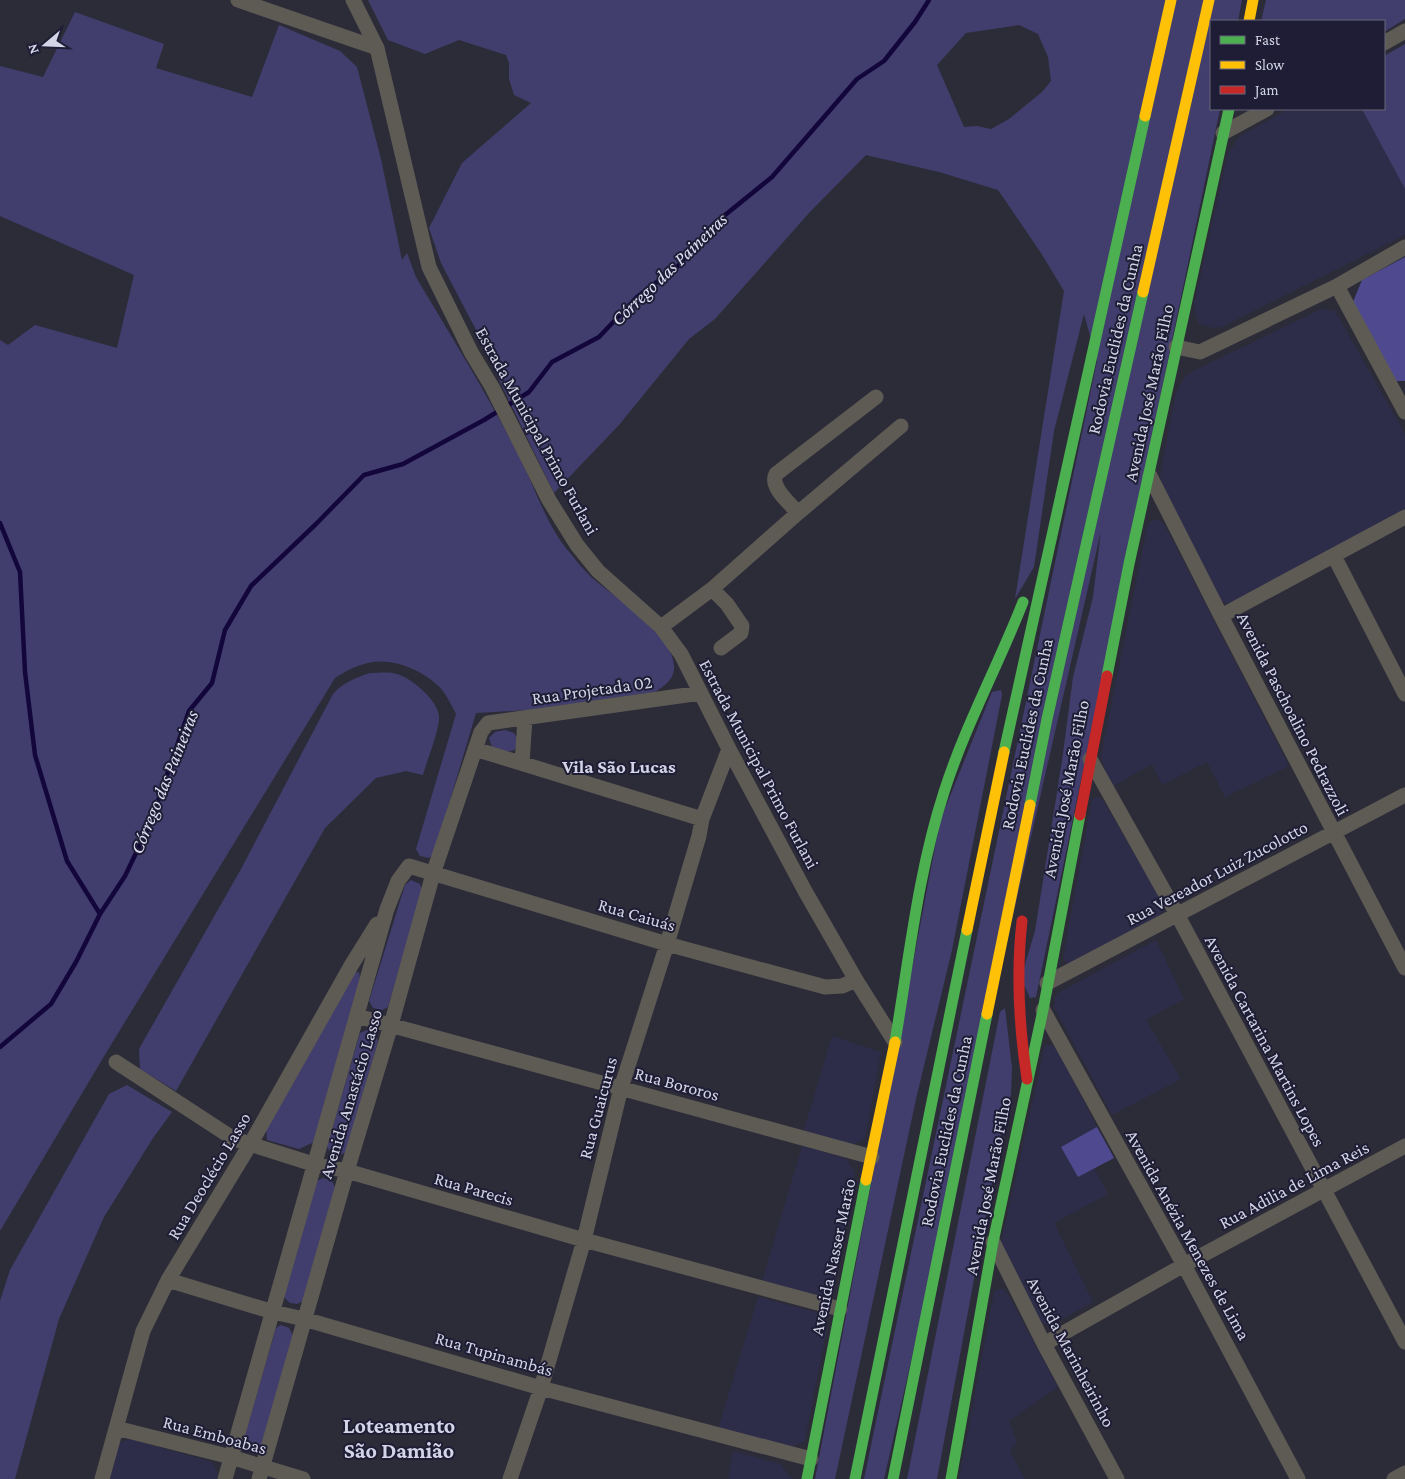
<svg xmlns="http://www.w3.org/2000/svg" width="1405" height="1479" font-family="'Crimson Pro',serif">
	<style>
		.built { fill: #2e2d49 }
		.green { fill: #413e6d; fill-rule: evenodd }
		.forest { fill: #4f4a90 }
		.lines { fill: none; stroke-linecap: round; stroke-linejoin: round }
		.stream { stroke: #13063a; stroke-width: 4.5 }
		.street { stroke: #5e5a54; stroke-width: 15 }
		.fast { stroke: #4caf50; stroke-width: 11 }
		.slow { stroke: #ffc107; stroke-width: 11 }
		.jam { stroke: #c62828; stroke-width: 11 }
		.labels { text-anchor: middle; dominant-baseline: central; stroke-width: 4; stroke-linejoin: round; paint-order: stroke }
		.street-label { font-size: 18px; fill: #d3d4e5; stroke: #1e1d35 }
		.water-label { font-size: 19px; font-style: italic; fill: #dfe0f6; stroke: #1e1d35 }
		.neighbourhood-label { font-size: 19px; font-weight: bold; fill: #d3d4e5; stroke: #1e1d35 }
		.district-label { font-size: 22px; font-weight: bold; fill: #d3d4e5; stroke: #1e1d35 }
	</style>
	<rect width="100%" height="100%" fill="#2c2c39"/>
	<path class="built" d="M1289,109h73l43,80v46l-183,92 -9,1 -15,-5 -4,-18 34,-152 12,-17z
		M1321,309l14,2 70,123v74l-66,38 -107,58 -13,-3 -55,-108 -4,-18 16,-83 11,-18z
		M1158,519l6,5 125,242 -64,31 -18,-35 -45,23 -10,-21 -40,23 -6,-12 -5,-19 46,-229 4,-6z
		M1097,797l6,3 59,101 1,9 -4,6 -86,48 -7,-1 -3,-5 29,-159z
		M1156,940l28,59 -38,21 35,59 -69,36 -58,-108 1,-11 3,-3z
		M832,1036l49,16 -16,87 -17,7 -45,-13z
		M1045,1045h7l4,3 41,79 -35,20 16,30 16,-9 14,26 -54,29 39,79 -42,23 -11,-2 -39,-79z
		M802,1146l43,12 10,14 -21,119 -16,6 -56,-16z
		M999,1289h4l4,4 51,94 -49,34 8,22 -7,8 15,28h-66l35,-187z
		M758,1297l58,15 11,16 -22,113 -16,7 -71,-19z
		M130,1439l82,23 6,12 -2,5h-108l11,-36z
		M733,1451l47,13 12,15h-64z"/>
	<path class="green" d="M368,0h874l-4,21h-27v88h9l-184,888 -6,1 -9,-20 14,-47 27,-170 11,-84 20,-80 8,-66 -217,948h-20l233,-1118 -13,-47 -30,117 -20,136 -19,32 49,-308 -23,-38 -43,-63 -59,-18 -73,-17 -57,58 -94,106 -26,20 -70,86 -65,68 -53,-109 -17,-39 -43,-82 -12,-35 33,-65 69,-60 -17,-8 -5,-16v-16l-3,-8 -47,-15 -34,14 -37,-14zM1019,25l19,9 10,23 3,24 -9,11 -33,27 -18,10 -14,-3 -13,1 -27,-62 29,-32z
		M1266,0h139v19l-21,13v-11h-123z
		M75,12l89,32 -8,24 96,29 27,-72 61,26 17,16 24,92 21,101 5,-7 9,24c36,61 75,123 107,187 14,30 26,66 48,90 6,8 13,16 20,23 23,20 87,60 83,93 -1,10 -11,17 -19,22l-127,18 -52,3 -42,141 -5,4 -9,-2 -4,-7 40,-135c-4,-8 -8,-16 -13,-23 -7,-9 -18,-16 -28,-21 -31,-14 -52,-10 -80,8l-229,375 -106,178v-891l8,5 27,-20 82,23 17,-73 -134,-59v-150l43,11z
		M1405,44v145l-43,-80h22v-53z
		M370,673c7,0 16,-1 23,0 16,2 48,29 46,46 -1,15 -12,41 -16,56l-17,-4 -30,7 -51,50 -149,263 -36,-22 -1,-20 102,-180 92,-175c11,-12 22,-16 37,-21z
		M1001,690l1,5 -50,255 -36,149 -81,380h-20l125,-658 52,-129z
		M505,730l9,3 4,7 -3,10 -9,2 -14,-5 -3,-9 6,-6z
		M411,880l9,4 2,7 -34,116 -6,3 -9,-2 -4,-7 36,-116z
		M359,972l1,6 -46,164 -15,7 -32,-9 -1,-12 88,-155z
		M1005,1008l7,60 -1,27 -6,17 -68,367h-30l93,-467z
		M367,1030l8,4 3,7 -32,111 -8,4 -6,-2 -5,-7 33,-114z
		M127,1085l45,27 -19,26 -49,79 -45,102 -44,160h-15v-178l10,-31 99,-176z
		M323,1178l9,3 3,7 -32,113 -6,3 -7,-1 -6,-6 33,-116z
		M281,1325l8,3 4,7 -32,113 -7,4 -9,-3 -3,-4 34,-117z"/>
	<path class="forest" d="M1405,257v124h-10l-42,-79 9,-22z
		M1097,1127l17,31 -36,19 -17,-30z"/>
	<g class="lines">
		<path class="stream" d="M0,523l20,49 5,100 10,83 32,106 33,53
			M0,1047l51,-43 25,-42 24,-48 25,-38 25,-52 39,-113 23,-28 13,-53 26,-44 65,-62 48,-49 39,-11 81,-44 45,-28 23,-30 47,-25 38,-40 41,-31 36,-42 58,-47 85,-98 27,-18 31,-39 14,-22"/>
		<path class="street" d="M238,0l139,48
			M353,0l24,48 52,219 42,85 21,35 57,113 28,45 21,26 63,56 20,27 48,95 76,142 51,89 39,62
			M1384,43l21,-12
			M1223,133l44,-24
			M1337,286l68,126
			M1176,347l24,5 137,-66 68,-39
			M1150,476l71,140 184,352
			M798,513c-8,-10 -29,-26 -22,-39l100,-77
			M1334,556l71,138
			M712,589l15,15 15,22 -1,7 -20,15
			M1221,616l184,-99
			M661,627l51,-38 86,-76 103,-87
			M475,749l227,70
			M1090,759l88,157 227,426
			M522,763l3,-44
			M1047,983l358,-188
			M1043,1010l141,255 114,214
			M357,1016l515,141
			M116,1062l118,77 79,25 34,7 237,69 256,69
			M993,1242l51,102 73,135
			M168,1280l105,32 31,7 237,69 270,71
			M1044,1344l140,-79 221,-119
			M116,1428l115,29 72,22
			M102,1479l41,-148 25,-51 83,-137 101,-179 25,-40
			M225,1479l162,-570 11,-28 11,-15 258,78 158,43 17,-1 14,-6
			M259,1479l88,-308 44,-146 42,-151 48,-142 7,-9 213,-30
			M510,1479l31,-91 43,-148 37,-152 46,-144 32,-108 3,-17 27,-70
			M1394,1479l11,-6"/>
		<path class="fast" d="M1107,676l22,-112 100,-455
			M1004,752l141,-636
			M1030,805l17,-86 96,-427
			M895,1042c14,-83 23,-170 49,-250 21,-66 54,-126 79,-190
			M807,1479l59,-299
			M855,1479l112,-549
			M893,1479l94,-465
			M951,1479l42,-237 50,-232 37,-195"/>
		<path class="slow" d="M1249,21l4,-21
			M1145,116l26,-116
			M1143,292l66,-292
			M967,930l37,-178
			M987,1014l43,-209
			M866,1180l29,-138"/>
		<path class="jam" d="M1080,815l27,-139
			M1022,921c-6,53 -3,105 5,158"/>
	</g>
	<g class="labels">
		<g class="street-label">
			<text transform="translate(1115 339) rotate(-77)">Rodovia Euclides da Cunha</text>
			<text transform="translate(1149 393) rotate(-78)">Avenida José Marão Filho</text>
			<text transform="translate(537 431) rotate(61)">Estrada Municipal Primo Furlani</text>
			<text transform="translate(592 690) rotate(-8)">Rua Projetada 02</text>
			<text transform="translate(1293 714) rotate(63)">Avenida Paschoalino Pedrazzoli</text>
			<text transform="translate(1027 734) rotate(-78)">Rodovia Euclides da Cunha</text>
			<text transform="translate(759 764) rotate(62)">Estrada Municipal Primo Furlani</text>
			<text transform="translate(1066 789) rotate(-79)">Avenida José Marão Filho</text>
			<text transform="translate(1217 873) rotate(-28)">Rua Vereador Luiz Zucolotto</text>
			<text transform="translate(637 915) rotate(16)">Rua Caiuás</text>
			<text transform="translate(1265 1041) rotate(62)">Avenida Cartarina Martins Lopes</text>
			<text transform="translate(677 1084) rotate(15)">Rua Bororos</text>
			<text transform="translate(351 1094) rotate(-73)">Avenida Anastácio Lasso</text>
			<text transform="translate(598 1108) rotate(-75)">Rua Guaicurus</text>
			<text transform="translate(946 1131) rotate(-78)">Rodovia Euclides da Cunha</text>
			<text transform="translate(209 1176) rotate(-59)">Rua Deoclécio Lasso</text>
			<text transform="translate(1294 1185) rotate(-28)">Rua Adilia de Lima Reis</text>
			<text transform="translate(988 1186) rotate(-79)">Avenida José Marão Filho</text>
			<text transform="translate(474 1189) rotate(16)">Rua Parecis</text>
			<text transform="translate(1188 1235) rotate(61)">Avenida Anézia Menezes de Lima</text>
			<text transform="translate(833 1257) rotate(-78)">Avenida Nasser Marão</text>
			<text transform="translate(1071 1352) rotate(62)">Avenida Marinheirinho</text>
			<text transform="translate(494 1354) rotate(16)">Rua Tupinambás</text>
			<text transform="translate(215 1435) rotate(15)">Rua Emboabas</text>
		</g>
		<g class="water-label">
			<text transform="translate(669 269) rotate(-44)">Córrego das Paineiras</text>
			<text transform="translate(164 782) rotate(-68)">Córrego das Paineiras</text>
		</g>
		<g class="neighbourhood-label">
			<text x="619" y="766">Vila São Lucas</text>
		</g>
		<g class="district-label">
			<text x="399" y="1425">Loteamento<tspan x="399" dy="25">São Damião</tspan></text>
		</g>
	</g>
	<rect x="1210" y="20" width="175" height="90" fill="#1e1d35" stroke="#66667b"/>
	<rect x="1220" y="36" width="25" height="8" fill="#4caf50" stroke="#66667b"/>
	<text x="1255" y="45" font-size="15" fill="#d3d4e5">Fast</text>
	<rect x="1220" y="61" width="25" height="8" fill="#ffc107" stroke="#66667b"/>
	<text x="1255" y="70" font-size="15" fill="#d3d4e5">Slow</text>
	<rect x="1220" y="86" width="25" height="8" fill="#c62828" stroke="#66667b"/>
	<text x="1255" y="95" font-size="15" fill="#d3d4e5">Jam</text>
	<g transform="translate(45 45) rotate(251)" stroke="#1e1d35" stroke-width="4" paint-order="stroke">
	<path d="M0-4L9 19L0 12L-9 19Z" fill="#d3d4e5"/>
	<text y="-8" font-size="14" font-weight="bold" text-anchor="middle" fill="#d3d4e5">N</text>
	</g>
</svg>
